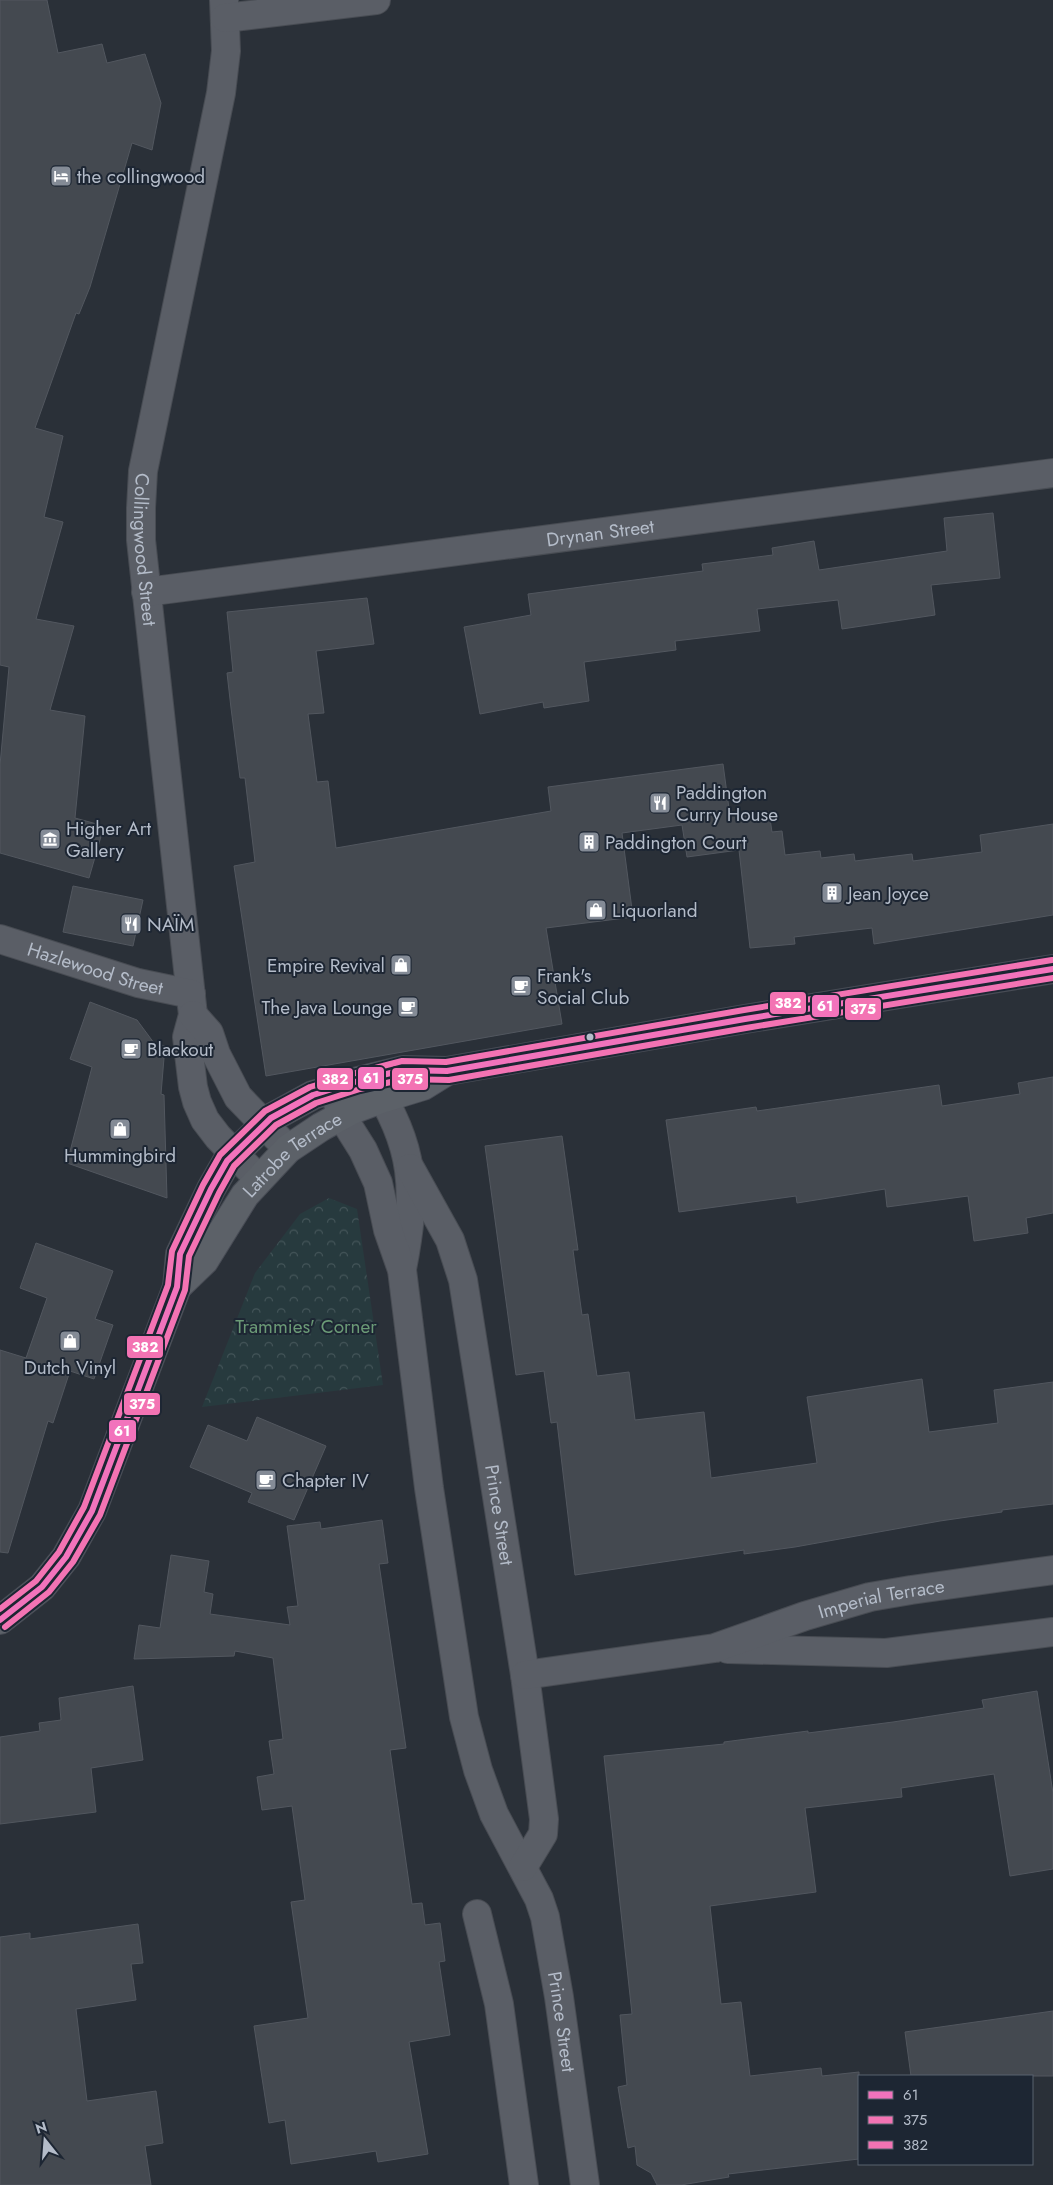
<svg xmlns="http://www.w3.org/2000/svg" width="1053" height="2185" font-family="Jost,sans-serif">
	<style>
		.forest { fill: url(#forest-crowns) }
		.building { fill: #444950; stroke: #52575f }
		.lines { fill: none; stroke-linecap: round; stroke-linejoin: round }
		.minor-casing { stroke: #484c53; stroke-width: 30 }
		.major-casing { stroke: #484c55; stroke-width: 30 }
		.minor { stroke: #5a5e66; stroke-width: 28 }
		.major { stroke: #5c6168; stroke-width: 28 }
		.bus-1-casing { stroke: #1d2633; stroke-width: 10 }
		.bus-2-casing { stroke: #1d2633; stroke-width: 10 }
		.bus-3-casing { stroke: #1d2633; stroke-width: 10 }
		.bus-1 { stroke: #f273bc; stroke-width: 6 }
		.bus-2 { stroke: #f373b3; stroke-width: 6 }
		.bus-3 { stroke: #f373b3; stroke-width: 6 }
		.bus-dot { fill: #b4bcc9; stroke: #1d2633; stroke-width: 2 }
		.labels { text-anchor: middle; dominant-baseline: central; stroke-width: 4; stroke-linejoin: round; paint-order: stroke }
		.poi-label { font-size: 19px; fill: #b4bcc9; stroke: #1d2633; text-anchor: start }
		.street-label { font-size: 19px; fill: #b4bcc9; stroke: #1d2633 }
		.park-label { font-size: 19px; fill: #6b9a76; stroke: #1d2633 }
		.line-badge { stroke: #1d2633; stroke-width: 2 }
		.badge-label { font-size: 14px; text-anchor: middle; font-weight: bold; fill: #fff }
	</style>
	<defs>
		<pattern id="forest-crowns" width="20" height="18" patternUnits="userSpaceOnUse" patternTransform="scale(1.25)"><rect width="20" height="18" fill="#273a3e"/><path d="M2 6a3 3 0 1 1 6 0M12 15a3 3 0 1 1 6 0" fill="none" stroke="#445559"/></pattern>
	</defs>
	<rect width="100%" height="100%" fill="#2a3038"/>
	<path class="forest" d="M329,1198l28,11 26,176 -181,22 53,-134 45,-59z"/>
	<path class="building" d="M0,0h47l11,53 44,-9 5,19 38,-9 16,49 -9,47 -20,-7 -42,144 -11,27 -3,-1 -41,115 28,8 -19,81 19,5 -27,97 38,7 -24,84 35,6 -10,102 29,8 -15,52 -89,-25v-88l9,-98 -9,-2z
		M993,513l7,65 -69,7 4,30 -93,14 -4,-29 -81,9 3,22 -85,10 1,9 -92,12 5,39 -45,7 -1,-6 -63,12 -16,-87 67,-12 -3,-21 175,-23 -1,-7 71,-9 -1,-7 42,-7 5,29 128,-19 -3,-33z
		M367,598l7,46 -58,7 8,62 -16,1 9,68 11,-1 8,67 215,-37 -3,-24 175,-23 7,52 39,-4 3,20 10,-1 3,24 35,-4 1,7 33,-4 1,7 57,-7 1,7 69,-9 -2,-17 73,-11v91l-179,29 -2,-16 -78,9 1,7 -45,4 -11,-98 -52,7 -5,-32 -60,8 11,84 -87,11 16,96 -296,52 -32,-210 21,-4 -10,-84h-5l-9,-70 -4,-35 6,-1 -6,-60z
		M73,886l70,14 -10,46 -70,-14z
		M90,1002l47,18 17,23 11,3 -4,48 3,1 3,103 -100,-35 25,-96 -22,-8z
		M1053,1077v136l-27,5 2,15 -54,8 -6,-45 -81,11 -2,-18 -88,14 -1,-7 -117,16 -13,-92 90,-13 1,4 182,-26 3,21 78,-12 -2,-11z
		M562,1136l16,114h-5l9,65 6,-1 9,62 32,-4 6,48 69,-8 7,66 106,-15 -10,-66 115,-18 7,53 69,-9 -4,-33 59,-8v122l-51,6v2l-62,9 -145,26 -51,7v-4l-169,25 -18,-153 -6,1 -7,-52 -28,4 -31,-229z
		M36,1243l77,28 -18,48 18,6 -19,54 -24,-8 -17,52 -5,-2 -40,132 -8,-1v-202l26,8 21,-60 -27,-10z
		M257,1417l69,29 -32,74 -46,-18 4,-9 -62,-26 18,-42 39,16z
		M382,1520l6,43 -9,1 27,184 -16,2 22,154 10,-1 3,22 15,-2 5,38 -6,1 11,73 -41,7 19,112 -50,8 -2,-11 -85,13 -6,-44 -16,3 -15,-97 54,-8 -17,-116 14,-2 -13,-94 -30,4 -5,-33 17,-3 -5,-33 14,-2 -10,-81 -38,-7 -1,5 -100,3 5,-34 21,3 11,-73 38,6 -5,31 9,2 -3,20 80,11 -3,-18 11,-1 -11,-80 33,-4 1,7z
		M133,1686l10,74 -52,8 5,44 -96,12v-87l40,-6 -1,-8 22,-3 -2,-22z
		M1037,1691l16,102v76l-43,7 -16,-102 -93,14 1,9 -97,11 11,84 -106,14 11,98 20,-2 9,74 71,-8 1,8 37,-4v87l-131,15 1,3 -48,8h-24l-6,-12 -14,-8 -2,-19 -7,2 -10,-61 9,-2 -7,-70 12,-1 -28,-258 120,-12v-2l84,-11v2l85,-11 91,-14 -2,-8z
		M138,1924l5,39 -12,1 5,36 -60,9 11,92 69,-10 7,52 -18,3 6,39h-151v-248l30,-4v6z
		M1053,2011v65h-142l-6,-44z"/>
	<g class="lines">
		<g class="minor-casing">
			<g id="minor">
				<path id="s1" d="M224,0l2,51 -5,42 -78,378 -2,37v32l52,475 -6,22 6,50 4,15 8,18 13,17 41,42"/>
				<path d="M225,18l151,-18"/>
				<path id="s2" d="M146,592l907,-119"/>
				<path id="s3" d="M0,939l138,44 53,11"/>
				<path d="M193,1015l16,18 7,21 22,43 50,52"/>
				<path d="M371,1079c45,67 46,113 31,190"/>
				<path id="s4" d="M335,1092l6,23 22,35 15,33 10,47 14,40 27,218 35,229 14,53 16,44 45,85 6,18 14,80 26,188"/>
				<path id="s5" d="M410,1168l40,72 13,40 62,395 19,144 -1,15 -20,33"/>
				<path d="M728,1649l158,4 167,-21"/>
				<path id="s6" d="M525,1675l190,-27 90,-32 65,-19 41,-7 142,-20"/>
				<path d="M477,1914l22,90 25,181"/>
			</g>
		</g>
		<g class="major-casing">
			<g id="major">
				<path id="s7" d="M177,1287l27,-26 41,-66 43,-46 33,-22 31,-17 32,-12 39,-12 21,-13"/>
				<path d="M0,1620l42,-33 24,-30 26,-46 85,-224 3,-33 31,-65 16,-28 44,-43 42,-23 45,-14 45,-11 44,1 298,-52 308,-50"/>
			</g>
		</g>
		<use href="#minor" class="minor"/>
		<use href="#major" class="major"/>
		<g class="bus-1-casing">
			<path id="bus-1" d="M0,1620l42,-33 24,-30 26,-46 85,-224 3,-33 31,-65 16,-28 44,-43 42,-23 45,-14 45,-11 44,1 298,-52 308,-50"/>
		</g>
		<g class="bus-2-casing">
			<path id="bus-2" d="M5,1627l44,-35 24,-30 27,-47 85,-225 4,-34 30,-63 15,-27 42,-41 40,-22 44,-14 44,-10 45,1 297,-52 307,-50"/>
		</g>
		<g class="bus-3-casing">
			<path id="bus-3" d="M0,1609l36,-28 23,-29 25,-45 84,-222 4,-34 31,-66 17,-30 45,-44 45,-24 46,-14 46,-12 44,1 298,-52 308,-50"/>
		</g>
		<use href="#bus-1" class="bus-1"/>
		<use href="#bus-2" class="bus-2"/>
		<use href="#bus-3" class="bus-3"/>
	</g>
	<defs>
		<g id="hotel-square" transform="scale(1.125)"><rect x="-9" y="-9" width="18" height="18" rx="4" fill="#848b96" stroke="#1d2633"/><path d="M-6-4.5h1.5V1H6V5H4.5V3h-9V5H-6ZM-4 0a1.8 1.8 0 1 1 3.6 0ZM.5 0V-2.5h3Q6-2.5 6 0Z" fill="#fff"/></g>
		<g id="restaurant-square" transform="scale(1.125)"><rect x="-9" y="-9" width="18" height="18" rx="4" fill="#848b96" stroke="#1d2633"/><path d="M-5-6h1v4h1v-4h1v4h1v-4h1v5L-1.5 .5V6h-2V.5L-5-1ZM5-6V6H3V1.5H1.5Q1.5-4 5-6Z" fill="#fff"/></g>
		<g id="museum-square" transform="scale(1.125)"><rect x="-9" y="-9" width="18" height="18" rx="4" fill="#848b96" stroke="#1d2633"/><path d="M0-6L6-3V-2H-6V-3ZM-5-1h2V3h-2ZM-1-1h2V3h-2ZM3-1h2V3H3ZM-6 4H6V6H-6Z" fill="#fff"/></g>
		<g id="building-square" transform="scale(1.125)"><rect x="-9" y="-9" width="18" height="18" rx="4" fill="#848b96" stroke="#1d2633"/><path d="M-4-6H4V6H1V3H-1V6H-4ZM-2.5-4.3h1.7v1.8h-1.7ZM.8-4.3h1.7v1.8H.8ZM-2.5-1h1.7V.8h-1.7ZM.8-1h1.7V.8H.8Z" fill="#fff"/></g>
		<g id="shop-square" transform="scale(1.125)"><rect x="-9" y="-9" width="18" height="18" rx="4" fill="#848b96" stroke="#1d2633"/><path d="M-5-2.5h2.3a2.7 3.5 0 0 1 5.4 0H5L5.5 6h-11ZM-1.5-2.5h3a1.5 2.3 0 0 0-3 0Z" fill="#fff"/></g>
		<g id="cafe-square" transform="scale(1.125)"><rect x="-9" y="-9" width="18" height="18" rx="4" fill="#848b96" stroke="#1d2633"/><path d="M-5.5-4.5H6V0H3Q3 3.5 0 3.5H-2.5Q-5.5 3.5-5.5 0ZM3-3.2v2h1.7v-2ZM-6 4.5H4V6H-6Z" fill="#fff"/></g>
	</defs>
	<g fill-rule="evenodd">
		<use href="#hotel-square" x="61" y="176"/>
		<use href="#restaurant-square" x="660" y="803"/>
		<use href="#museum-square" x="50" y="839"/>
		<use href="#building-square" x="589" y="842"/>
		<use href="#building-square" x="832" y="893"/>
		<use href="#shop-square" x="596" y="910"/>
		<use href="#restaurant-square" x="131" y="924"/>
		<use href="#shop-square" x="401" y="965"/>
		<use href="#cafe-square" x="521" y="986"/>
		<use href="#cafe-square" x="408" y="1007"/>
		<use href="#cafe-square" x="131" y="1049"/>
		<use href="#shop-square" x="120" y="1129"/>
		<use href="#shop-square" x="70" y="1341"/>
		<use href="#cafe-square" x="266" y="1480"/>
	</g>
	<circle class="bus-dot" cx="590" cy="1037" r="4.5"/>
	<g class="labels">
		<g class="poi-label">
			<text x="77" y="176">the collingwood</text>
			<text x="676" y="792">Paddington<tspan x="676" dy="22">Curry House</tspan></text>
			<text x="66" y="828">Higher Art<tspan x="66" dy="22">Gallery</tspan></text>
			<text x="605" y="842">Paddington Court</text>
			<text x="848" y="893">Jean Joyce</text>
			<text x="612" y="910">Liquorland</text>
			<text x="147" y="924">NAÏM</text>
			<text x="385" y="965" text-anchor="end">Empire Revival</text>
			<text x="537" y="975">Frank's<tspan x="537" dy="22">Social Club</tspan></text>
			<text x="392" y="1007" text-anchor="end">The Java Lounge</text>
			<text x="147" y="1049">Blackout</text>
			<text x="120" y="1155" text-anchor="middle">Hummingbird</text>
			<text x="70" y="1367" text-anchor="middle">Dutch Vinyl</text>
			<text x="282" y="1480">Chapter IV</text>
		</g>
		<g class="street-label">
			<text stroke="none"><textPath href="#s2" startOffset="458">Drynan Street</textPath></text>
			<text stroke="none"><textPath href="#s1" startOffset="558">Collingwood Street</textPath></text>
			<text stroke="none"><textPath href="#s3" startOffset="100">Hazlewood Street</textPath></text>
			<text stroke="none"><textPath href="#s7" startOffset="178">Latrobe Terrace</textPath></text>
			<text stroke="none"><textPath href="#s5" startOffset="362">Prince Street</textPath></text>
			<text stroke="none"><textPath href="#s6" startOffset="366">Imperial Terrace</textPath></text>
			<text stroke="none"><textPath href="#s4" startOffset="966">Prince Street</textPath></text>
		</g>
		<g class="park-label">
			<text x="306" y="1326">Trammies' Corner</text>
		</g>
	</g>
	<g class="line-badge">
		<rect x="769" y="991" width="38" height="24" rx="5" fill="#f373b3"/>
		<rect x="811" y="994" width="29" height="24" rx="5" fill="#f273bc"/>
		<rect x="844" y="997" width="38" height="24" rx="5" fill="#f373b3"/>
		<rect x="357" y="1066" width="28" height="24" rx="5" fill="#f273bc"/>
		<rect x="391" y="1067" width="38" height="24" rx="5" fill="#f373b3"/>
		<rect x="316" y="1067" width="38" height="24" rx="5" fill="#f373b3"/>
		<rect x="126" y="1335" width="38" height="24" rx="5" fill="#f373b3"/>
		<rect x="123" y="1392" width="38" height="24" rx="5" fill="#f373b3"/>
		<rect x="108" y="1419" width="29" height="24" rx="5" fill="#f273bc"/>
	</g>
	<g class="badge-label">
		<text x="788" y="1008">382</text>
		<text x="825" y="1011">61</text>
		<text x="863" y="1014">375</text>
		<text x="371" y="1083">61</text>
		<text x="410" y="1084">375</text>
		<text x="335" y="1084">382</text>
		<text x="145" y="1352">382</text>
		<text x="142" y="1409">375</text>
		<text x="122" y="1436">61</text>
	</g>
	<rect x="858" y="2075" width="175" height="90" fill="#1d2633" stroke="#59626f"/>
	<rect x="868" y="2091" width="25" height="8" fill="#f273bc" stroke="#59626f"/>
	<text x="903" y="2100" font-size="15" fill="#b4bcc9">61</text>
	<rect x="868" y="2116" width="25" height="8" fill="#f373b3" stroke="#59626f"/>
	<text x="903" y="2125" font-size="15" fill="#b4bcc9">375</text>
	<rect x="868" y="2141" width="25" height="8" fill="#f373b3" stroke="#59626f"/>
	<text x="903" y="2150" font-size="15" fill="#b4bcc9">382</text>
	<g transform="translate(45 2140) rotate(343)" stroke="#1d2633" stroke-width="4" paint-order="stroke">
	<path d="M0-4L9 19L0 12L-9 19Z" fill="#b4bcc9"/>
	<text y="-8" font-size="14" font-weight="bold" text-anchor="middle" fill="#b4bcc9">N</text>
	</g>
</svg>
